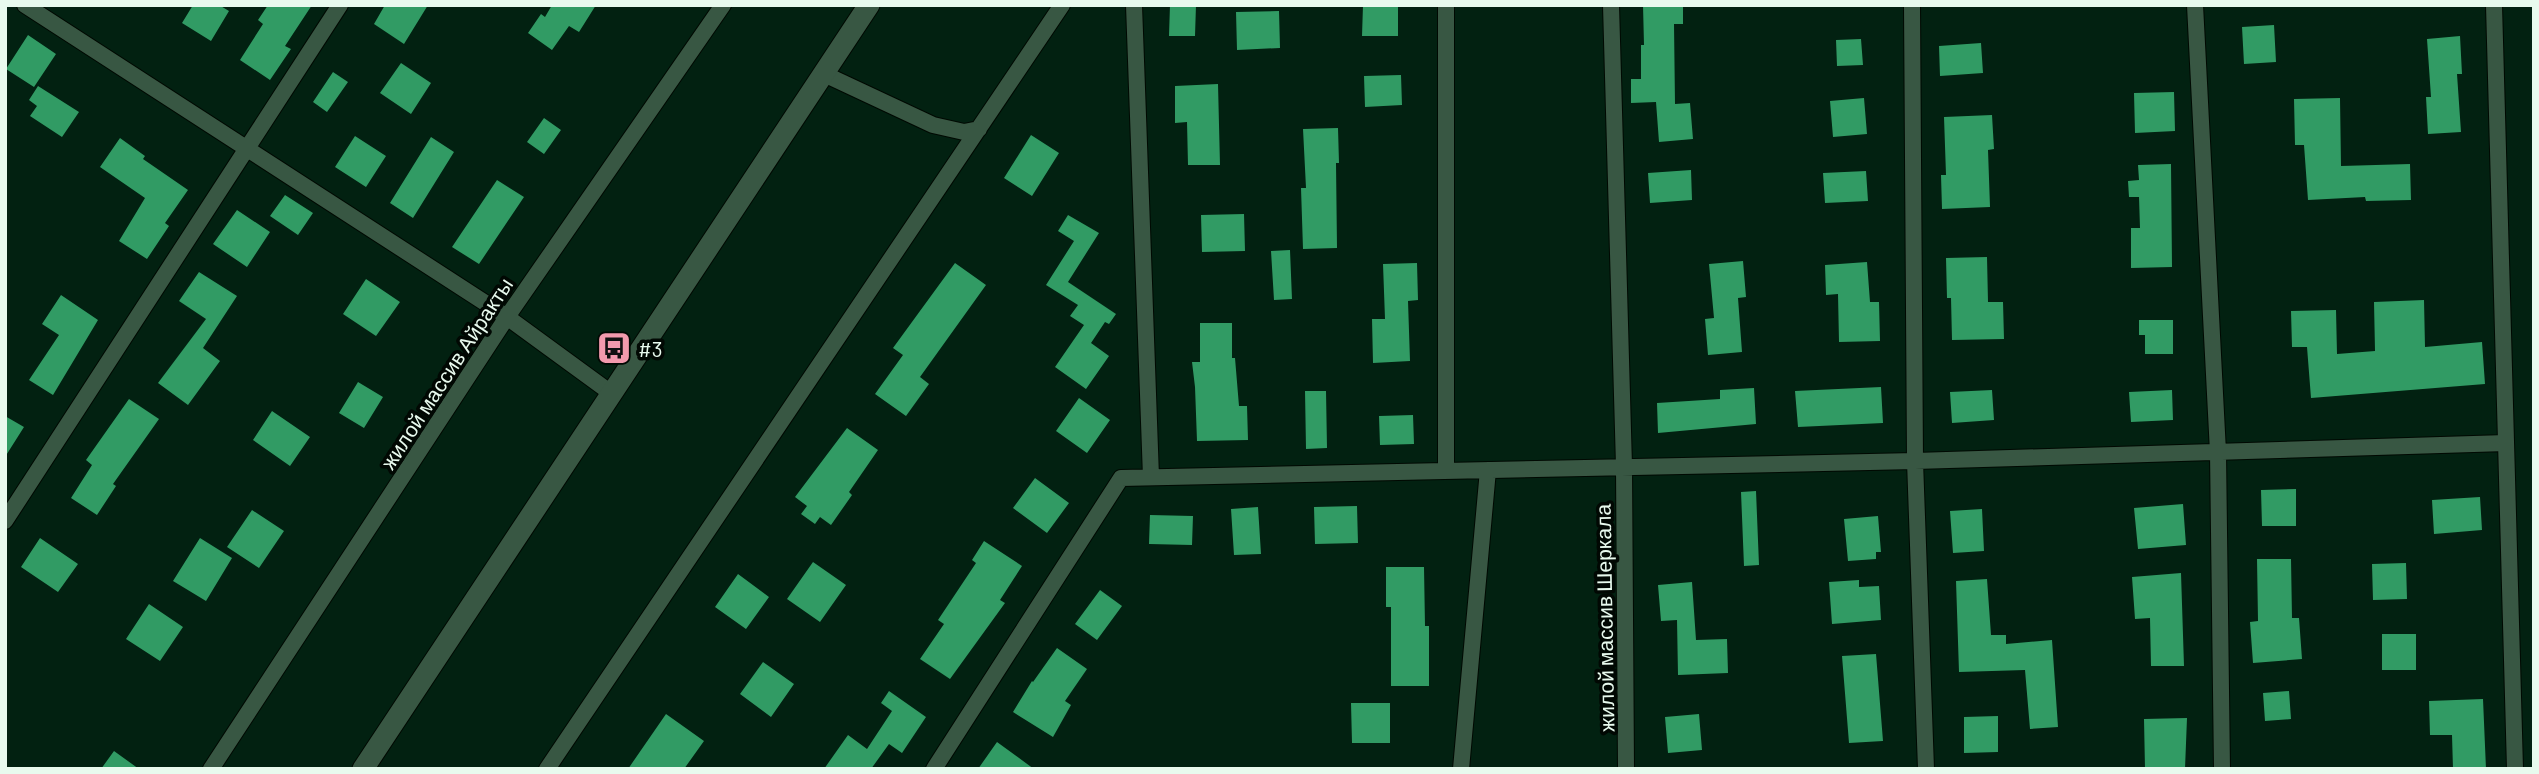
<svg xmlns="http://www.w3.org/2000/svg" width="2539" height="774" font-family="Barlow,sans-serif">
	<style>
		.building { fill: #319b64 }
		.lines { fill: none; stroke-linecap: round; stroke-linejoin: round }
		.street-casing { stroke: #000902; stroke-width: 18 }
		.secondary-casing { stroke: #000902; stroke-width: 23 }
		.street { stroke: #385743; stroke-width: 16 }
		.secondary { stroke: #385743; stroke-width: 21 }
		.labels { text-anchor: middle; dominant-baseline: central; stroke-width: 7; stroke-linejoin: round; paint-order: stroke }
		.poi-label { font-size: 21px; fill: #e8faee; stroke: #010803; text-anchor: start }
		.street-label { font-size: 21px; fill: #e8faee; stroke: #010803 }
	</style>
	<rect width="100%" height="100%" fill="#022111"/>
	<path class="building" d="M193,5h26l10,6 -18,30 -29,-18z
		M268,5h44l-27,41 6,3 -21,31 -30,-20 23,-36 -5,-4z
		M385,5h43l-24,39 -30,-20z
		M552,5h44l-17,27 -10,-6 -17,24 -24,-17 13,-19 4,3z
		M1170,5h26l-1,31h-26z
		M1363,5h35v31h-36z
		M1643,5h40v19h-9l1,80 15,-1 3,36 -34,3 -3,-40 -25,1v-24h10v-34h3z
		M1279,11l1,37 -43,2 -1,-38z
		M2274,25l2,37 -32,2 -2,-37z
		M28,35l28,19 -22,33 -28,-18z
		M2460,36l2,38h-5l4,58 -33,2 -2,-37h5l-4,-58z
		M1861,39l2,26 -26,1 -1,-26z
		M1981,43l2,30 -43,3 -1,-30z
		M401,63l30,20 -20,31 -31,-21z
		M333,72l15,10 -21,30 -14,-10z
		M1401,75l1,30 -37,2 -1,-31z
		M1218,84l2,81h-32l-1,-43 -12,1v-37z
		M38,86l41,26 -17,25 -32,-21 7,-10 -8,-6z
		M2174,92l1,39 -40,2 -1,-40z
		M1864,98l3,36 -34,3 -3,-36z
		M2340,98l1,68 69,-2 1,36 -45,1 -1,-4 -57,3 -4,-55h-9l-1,-46z
		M1992,115l2,34 -6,1 2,57 -48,2 -1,-34h5l-2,-58z
		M544,118l17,12 -17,24 -17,-12z
		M1338,128l1,35h-3l1,85 -34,1 -2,-61h5l-3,-59z
		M1031,135l28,18 -27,43 -28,-18z
		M355,136l31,20 -20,31 -31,-20z
		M431,137l23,15 -41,66 -23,-15z
		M120,138l25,18 -2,3 45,31 -23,33 4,3 -22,33 -28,-18 26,-43 -45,-31z
		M2171,164l1,103 -41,1v-40h9l-1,-31h-10l-1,-16 11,-1 -1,-15z
		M1691,170l1,30 -42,3 -2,-30z
		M1866,171l2,30 -43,2 -2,-30z
		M497,180l27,17 -45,67 -27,-17z
		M285,195l28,18 -15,22 -28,-19z
		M237,210l33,22 -23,35 -34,-23z
		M1244,214l1,37 -43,1 -1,-37z
		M1068,215l31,18 -31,49 48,32 -7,10 -4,-2 -14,21 18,13 -23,33 -31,-22 29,-42 -14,-9 8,-11 -32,-20 28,-44 -16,-10z
		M1290,250l2,49 -18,1 -3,-49z
		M1987,257l1,45h15l1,37 -52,1 -1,-42h-4l-1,-40z
		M1743,261l3,36 -8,1 4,54 -34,3 -3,-36 9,-1 -5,-54z
		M1867,262l3,40h9l1,39 -41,1 -1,-48 -12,1 -1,-30z
		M955,263l31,22 -66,92 9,7 -23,32 -31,-22 28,-39 -10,-7z
		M1417,263l1,37 -10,1 2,60 -37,2 -1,-44h13l-2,-55z
		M199,272l38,24 -34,52 17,13 -32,44 -30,-22 48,-64 -27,-18z
		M366,279l34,23 -24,34 -33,-22z
		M61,295l37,25 -45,75 -24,-15 30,-45 -17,-11z
		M2424,300l1,47 57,-5 3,42 -174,14 -4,-51h-15l-1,-36 45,-1 1,44 38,-3 -1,-49z
		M2139,320h34v34h-28v-19h-6z
		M1200,323h32v35h3l4,48h8l1,34 -51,1 -2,-54 -3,-25h8z
		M358,382l25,15 -19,31 -25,-15z
		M1881,387l2,36 -85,4 -3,-36z
		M1754,388l2,36 -98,9 -1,-30 63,-4v-9z
		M1992,390l2,30 -42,3 -2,-31z
		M2172,390l1,30 -42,2 -2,-30z
		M1305,391h21l1,57 -21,1z
		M1079,398l31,22 -23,33 -31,-22z
		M129,399l30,20 -46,65 3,2 -19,29 -26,-17 21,-33 -6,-5z
		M272,411l38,26 -20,29 -37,-26z
		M1413,415l1,29 -34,1 -1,-29z
		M5,416l19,11 -19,30z
		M847,428l31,22 -29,42 3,3 -21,30 -11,-8 -5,7 -14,-10 6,-8 -12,-9z
		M1035,478l34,25 -22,30 -34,-25z
		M2296,489v37h-34l-1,-36z
		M1756,491l3,74 -15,1 -3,-74z
		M2480,497l2,33 -48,4 -2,-34z
		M2183,504l3,41 -48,4 -4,-41z
		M1357,506l1,37 -43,1 -1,-37z
		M1258,507l3,47 -27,1 -3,-46z
		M1982,509l2,42 -31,2 -3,-42z
		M252,510l32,21 -25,37 -32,-21z
		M1150,515l43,1 -1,29 -43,-1z
		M1878,516l3,36h-5v7l-28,2 -4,-42z
		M40,538l38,26 -20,28 -37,-25z
		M200,538l32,20 -26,43 -33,-20z
		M984,541l38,25 -22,34 5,3 -55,76 -30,-20 24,-35 -6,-4 38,-57 -4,-3z
		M2257,559h34l1,59h7l3,41 -49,4 -3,-41 8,-1z
		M813,562l33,23 -26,37 -33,-23z
		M2406,563l1,36 -34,1 -1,-36z
		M1386,567h38l1,59h4v60h-38v-79h-5z
		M2181,573l3,93h-33l-1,-48 -15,1 -3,-42z
		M738,574l31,23 -23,32 -31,-22z
		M1987,579l4,56h15v9l46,-4 6,87 -28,2 -5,-59 -66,2 -3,-91z
		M1859,580v7l20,-1 2,34 -49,4 -3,-42z
		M1692,582l4,58 31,-1 1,34 -50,2 -1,-55 -16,1 -3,-36z
		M1100,590l22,16 -25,34 -22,-16z
		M149,604l34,23 -23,34 -34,-22z
		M2382,634h34v36h-34z
		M1057,648l30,21 -22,32 6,4 -18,32 -40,-25 19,-31 1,1z
		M1876,654l7,87 -34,2 -7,-87z
		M763,662l31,22 -23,33 -31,-23z
		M889,691l37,26 -24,36 -13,-9 -18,25h-47l24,-34 19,14 25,-38 -11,-8z
		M2289,691l2,28 -26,2 -2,-28z
		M2483,699l3,70h-33l-1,-34h-22l-1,-34z
		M1351,703h39v40h-38z
		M666,714l38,27 -20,28h-56z
		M1699,714l3,36 -34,3 -3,-36z
		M1998,716v36l-34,1v-36z
		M2187,718l-2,51h-40l-1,-50z
		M997,742l37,27h-56z
		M114,751l25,18h-38z"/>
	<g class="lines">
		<g class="street-casing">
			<path id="street" d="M25,5l482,312 104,76
				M1134,5l17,472
				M1611,5l13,461 2,303
				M1912,5l3,456 11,308
				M2195,5l23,447 4,317
				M2494,5l21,764
				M824,74l109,51 31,7 15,-3
				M1446,471v-466
				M5,521l335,-516
				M211,769l296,-452 216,-312
				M547,769l515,-764
				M934,769l187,-291 794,-17 591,-18
				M1461,769l27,-299"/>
		</g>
		<g class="secondary-casing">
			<path id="secondary" d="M363,769l506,-764"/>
		</g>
		<use href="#street" class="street"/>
		<use href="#secondary" class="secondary"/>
	</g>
	<defs>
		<g id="bus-square" transform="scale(1.75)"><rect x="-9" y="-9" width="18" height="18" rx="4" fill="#f29aad" stroke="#010803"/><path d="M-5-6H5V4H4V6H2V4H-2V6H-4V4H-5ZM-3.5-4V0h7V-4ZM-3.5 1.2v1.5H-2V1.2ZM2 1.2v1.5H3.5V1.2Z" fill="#111"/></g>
	</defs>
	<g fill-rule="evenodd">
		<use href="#bus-square" x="614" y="348"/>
	</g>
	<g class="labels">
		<g class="poi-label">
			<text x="638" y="348">#3</text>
		</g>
		<g class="street-label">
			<text transform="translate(446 373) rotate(-57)">жилой массив Айракты</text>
			<text transform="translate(1604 618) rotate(-91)">жилой массив Шеркала</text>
		</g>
	</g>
	<rect width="2539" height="774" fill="none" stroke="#e8faee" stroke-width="14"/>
</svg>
